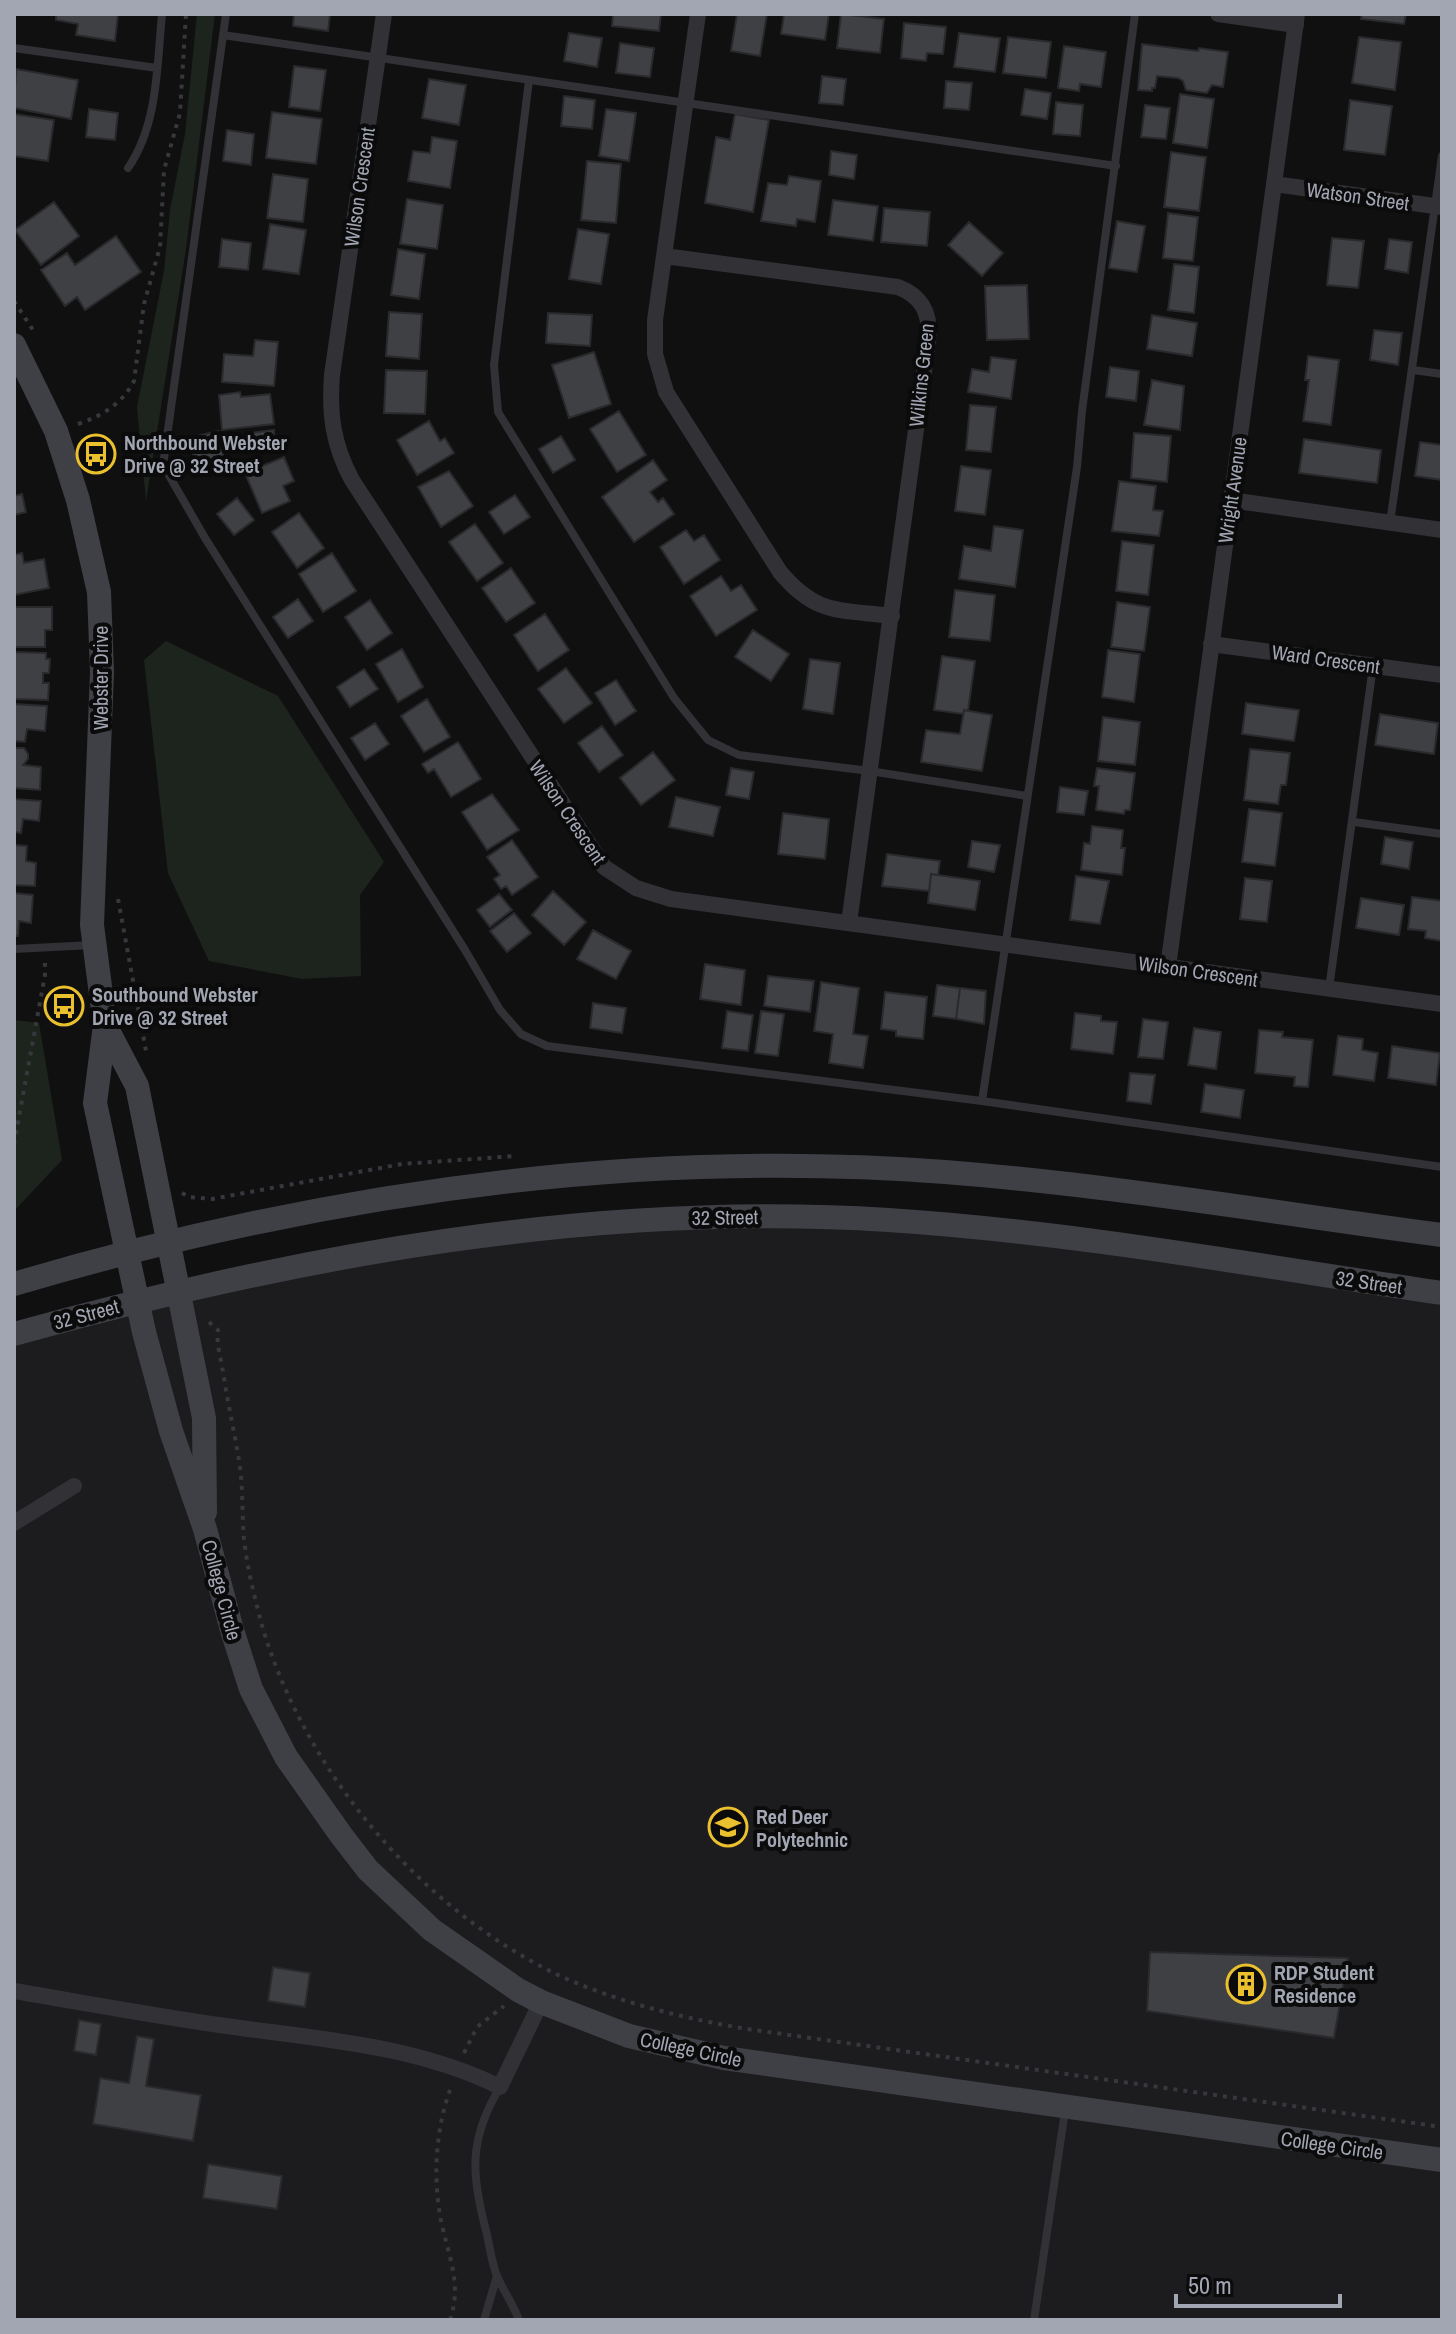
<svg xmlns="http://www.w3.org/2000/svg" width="1456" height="2334" font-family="'Archivo Narrow',sans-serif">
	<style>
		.built { fill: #1c1c1e }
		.green { fill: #1d241e }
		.building { fill: #3f4044; stroke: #2a2a2d; stroke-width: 2 }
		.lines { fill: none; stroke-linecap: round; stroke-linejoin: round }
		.path { stroke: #37383d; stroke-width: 4; stroke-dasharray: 4 6; stroke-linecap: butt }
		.lane { stroke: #313136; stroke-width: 8 }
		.street { stroke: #313136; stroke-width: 16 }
		.secondary { stroke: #3f4046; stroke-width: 24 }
		.labels { text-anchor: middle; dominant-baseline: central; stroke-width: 8; stroke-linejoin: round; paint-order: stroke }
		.street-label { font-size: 20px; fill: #a2a5b2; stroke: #0b0b0c }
		.poi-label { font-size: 20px; font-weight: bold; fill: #a2a5b2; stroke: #0b0b0c; text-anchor: start }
	</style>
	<rect width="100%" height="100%" fill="#101011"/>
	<path class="built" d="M790,1216l652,77v1027h-1428v-986l417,-91z"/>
	<path class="green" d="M197,14h18l-29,235 -40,252 -9,-94 27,-136 6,-61 15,-76z
		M166,641l112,55 106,166 -24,33 1,81 -59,3 -93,-18 -41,-88 -24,-213z
		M14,1020l25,3 23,137 -48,51z"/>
	<path class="building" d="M56,14h62l-3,27 -39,-6 2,-11 -22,-4z
		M294,14h36l-2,17 -35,-5z
		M613,14h48l-2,17 -47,-5z
		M737,14h30l-7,42 -29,-5z
		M784,14h45l-4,26 -44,-6z
		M841,14l43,5 -4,34 -43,-5z
		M1362,14h44l-2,10 -43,-5z
		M904,23l42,4 -3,27 -16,-1 -1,8 -25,-3z
		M569,33l33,5 -5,29 -33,-6z
		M959,33l41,5 -5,34 -41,-5z
		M1008,37l43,5 -5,36 -43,-5z
		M1359,37l42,5 -6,48 -43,-7z
		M620,43l34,5 -4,29 -34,-4z
		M1142,44l56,7 1,-3 29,4 -5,35 -11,-2 -5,8 -21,-3 -3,-9 -5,-3 -21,-2 -2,12h-3v3l-14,-1z
		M1064,46l42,6 -5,35 -21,-3 -1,7 -21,-3z
		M294,66l32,4 -6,41 -31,-4z
		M16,69l62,11 -7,39 -57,-11z
		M822,76l24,3 -3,26 -24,-2z
		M429,79l37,6 -7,40 -37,-7z
		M946,81l26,2 -3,27 -25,-2z
		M1025,89l26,4 -4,26 -26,-4z
		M1180,94l34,5 -7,49 -34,-5z
		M564,96l31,4 -3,29 -31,-3z
		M1350,100l42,6 -7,49 -41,-5z
		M1056,102l27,3 -3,31 -27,-2z
		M1145,105l25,3 -4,31 -25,-2z
		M89,109l29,4 -3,27 -29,-3z
		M606,109l30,4 -7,48 -30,-5z
		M272,112l50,7 -6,45 -50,-6z
		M14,114l40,6 -6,41 -34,-5z
		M735,114l34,6 -16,92 -48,-9 11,-66 14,3z
		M227,130l27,4 -3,31 -28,-4z
		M432,137l25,4 -7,47 -42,-7 5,-30 17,2z
		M831,151l26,4 -3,24 -25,-4z
		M1171,152l35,5 -7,54 -35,-4z
		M587,161l34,3 -5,59 -35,-3z
		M273,174l35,5 -5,43 -36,-4z
		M789,176l32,5 -6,41 -18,-3 -1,7 -35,-5 7,-38 19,2z
		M407,199l36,6 -6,44 -37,-5z
		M833,200l45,6 -5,35 -45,-6z
		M54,202l25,34 -38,29 -26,-35z
		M884,208l46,4 -3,34 -46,-4z
		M1168,213l30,4 -5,44 -30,-3z
		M1117,221l28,5 -8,46 -28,-4z
		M969,222l34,31 -21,23 -34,-31z
		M270,224l36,6 -7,44 -36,-5z
		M578,229l31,5 -8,50 -32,-5z
		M116,236l25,36 -56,38 -8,-13 -12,9 -24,-36 26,-17 8,12z
		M1332,238l32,3 -6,47 -31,-3z
		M222,239l29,4 -3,27 -29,-3z
		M1389,239l23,3 -4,31 -23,-4z
		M398,249l27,5 -6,45 -28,-4z
		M1174,264l25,3 -5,46 -26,-3z
		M1027,285l2,54 -42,1 -2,-54z
		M389,312l33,2 -3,45 -33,-3z
		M548,313l44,2 -2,31 -44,-3z
		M1152,315l45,8 -5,33 -45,-7z
		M1374,330l28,3 -4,32 -28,-5z
		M255,340l23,2 -4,44 -52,-4 2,-28 29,2z
		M594,352l17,52 -42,14 -17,-53z
		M1308,356l31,4 -8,65 -28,-4 6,-41h-4z
		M991,357l25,3 -5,39 -43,-7 4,-23 17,3z
		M1110,367l29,4 -3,30 -30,-4z
		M386,370l41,1 -2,43 -41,-1z
		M1152,380l32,6 -4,44 -36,-5z
		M240,392l1,5 29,-3 4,30 -52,6 -3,-35z
		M970,405l26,2 -5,45 -25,-2z
		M619,411l27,44 -29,17 -27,-43z
		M429,421l11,20 5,-3 9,15 -37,22 -20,-35z
		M274,430l1,19 -22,2 -2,-18z
		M218,431l6,28 -28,7 -7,-28z
		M1134,433l37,3 -4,46 -36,-4z
		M561,436l14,24 -22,13 -14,-24z
		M1304,439l77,11 -4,33 -78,-10z
		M1420,442l22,3v35l-27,-4z
		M284,457l10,24 -11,5 7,15 -28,12 -17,-40z
		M653,460l14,20 -17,12 8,10 5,-4 11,16 -40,28 -32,-45z
		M961,466l30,4 -6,45 -30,-4z
		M449,471l24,35 -32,21 -23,-40z
		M1119,481l37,5 -3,24 10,1 -4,25 -47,-5z
		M22,494l4,18 -12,3v-19z
		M515,495l15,22 -26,17 -15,-22z
		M237,498l17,22 -20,15 -17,-21z
		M299,513l25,35 -27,20 -25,-36z
		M475,524l28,39 -26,18 -28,-39z
		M994,526l29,4 -8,57 -56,-8 5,-33 27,5z
		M686,530l8,11 10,-6 16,25 -36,24 -24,-37z
		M1122,541l32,4 -6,50 -32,-4z
		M22,553l2,10 20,-4 5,29 -35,7v-40z
		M332,553l24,38 -33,21 -24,-38z
		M511,568l24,35 -29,19 -24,-34z
		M721,576l10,15 10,-6 16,25 -41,26 -26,-40z
		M955,590l40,5 -5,46 -41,-4z
		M298,599l15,22 -25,17 -15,-21z
		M370,600l22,33 -25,17 -22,-33z
		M1117,602l33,5 -6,44 -33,-4z
		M14,607h38v23h-7v17h-31z
		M545,614l24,36 -31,21 -24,-36z
		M753,630l36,24 -18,27 -36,-24z
		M402,649l21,38 -25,15 -22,-38z
		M1108,650l32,4 -6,48 -32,-5z
		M14,652l32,1v6h4l-1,14h-6v10h6l-1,17 -34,-1z
		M942,656l33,5 -7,50 -4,-1 -1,4 -29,-4z
		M810,659l30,4 -7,51 -30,-5z
		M566,668l26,35 -28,20 -26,-34z
		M364,669l14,20 -28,18 -13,-20z
		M616,680l20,31 -21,14 -20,-32z
		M427,699l23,38 -26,15 -23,-36z
		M1246,703l53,7 -5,31 -52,-7z
		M14,704l33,2 -2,25 -18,-2 -2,13 -11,-1z
		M964,710l28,5 -10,56 -61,-9 5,-32 34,4z
		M1380,714l58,9 -4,31 -59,-9z
		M1103,717l37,5 -5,43 -37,-4z
		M375,723l14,21 -24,16 -14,-22z
		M602,726l21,29 -24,17 -21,-29z
		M458,742l23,37 -30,18 -17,-28 -6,4 -6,-9z
		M14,748h10l4,6v5l-5,6 18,2 -1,23 -26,-2z
		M1250,749l40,4 -4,32h-5l-3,19 -34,-4z
		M653,752l22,28 -34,25 -21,-27z
		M731,768l23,4 -5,27 -23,-4z
		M1097,768l38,5 -5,37h-5l-1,4 -28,-4 3,-24h-5z
		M1060,787l28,4 -4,24 -27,-3z
		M492,794l27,36 -32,20 -25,-38z
		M676,797l44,10 -7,29 -44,-9z
		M14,799l27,2 -2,20 -16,-2 -2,14 -7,-1z
		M1249,809l33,4 -7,53 -33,-4z
		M783,813l46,6 -4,40 -47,-5z
		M1092,826l31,4 -2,18h4l-3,27 -41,-5 3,-27 6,1z
		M1385,837l28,5 -4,27 -28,-5z
		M512,840l26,37 -26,18 -6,-9 -5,3 -7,-10 6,-4 -13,-18z
		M972,841l28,4 -6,27 -26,-5z
		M14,845l13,1 -1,15 10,2 -1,23 -21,-1z
		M887,854l53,7 -2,14 -7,-1 -2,17 -47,-5z
		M931,874l49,7 -5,29 -47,-7z
		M1076,876l33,5 -9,43 -30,-4z
		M1245,878l27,3 -5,41 -27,-3z
		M553,891l33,31 -22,23 -32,-30z
		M14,893l19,2 -2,28 -12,-2 -1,15h-4z
		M499,894l13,16 -22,17 -13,-17z
		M1412,897l30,4v40l-17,-3 1,-7 -18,-2z
		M1361,898l43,7 -5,30 -43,-7z
		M514,913l17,20 -24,19 -17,-21z
		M593,930l38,21 -15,28 -39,-20z
		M705,964l40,6 -4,35 -41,-6z
		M768,976l46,5 -4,31 -46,-6z
		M821,982l38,6 -6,46 15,2 -5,32 -34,-5 4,-29 -19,-3z
		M937,985l23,3 -4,31 -23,-3z
		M960,988l26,3 -2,33 -28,-5z
		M885,992l42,5 -4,42 -27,-3v-5l-15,-2z
		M593,1003l33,5 -4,25 -32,-5z
		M727,1011l26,4 -5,36 -26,-3z
		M761,1011l23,3 -6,42 -23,-3z
		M1075,1013l26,3v5l16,1 -4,32 -42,-5z
		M1143,1019l25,3 -5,37 -25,-2z
		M1194,1028l27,4 -5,37 -28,-4z
		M1259,1030l24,2 -1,5 31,3 -5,47 -14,-1 1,-9 -40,-4z
		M1338,1036l25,3 -1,11 16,3 -4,28 -41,-6z
		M1392,1046l48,7 -4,32 -48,-7z
		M1130,1073l25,2 -4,29 -24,-3z
		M1205,1084l39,6 -4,28 -39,-6z
		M1150,1952l198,6 -14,80 -187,-27z
		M273,1967l37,6 -5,34 -37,-6z
		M79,2020l22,4 -5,31 -22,-4z
		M137,2036l17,3 -8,47 55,9 -8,46 -100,-17 7,-46 29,5z
		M208,2164l74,12 -5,33 -74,-11z"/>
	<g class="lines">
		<path class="path" d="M14,301l19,29
			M78,424c25,-9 43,-19 56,-43l10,-77 16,-57 4,-77 16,-57 6,-99
			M118,899l28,152
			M14,1144l31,-169v-12
			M182,1193l7,4 23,2 190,-35 114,-8
			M209,1322l9,8c-2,14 3,28 5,42 5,32 12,63 17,95 3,24 2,48 4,72 3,28 10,56 17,83 42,147 157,285 295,352 60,28 126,44 191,55l695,98
			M464,2053l13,-26 27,-21
			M450,2320c13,-37 -3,-67 -10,-104 -7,-43 -4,-88 11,-129"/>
		<path class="lane" d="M226,14l-63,451 42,73 260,412 35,60 21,24 26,12 435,55 460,66
			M223,35l893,131
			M14,48l143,20
			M529,80l-35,285 4,47 176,286 34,42 31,15 131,16 157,25
			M128,168c30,-43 29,-103 34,-154
			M1413,370l29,4
			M1390,523l52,-367
			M1354,822l88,12
			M14,949l79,-4
			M1329,989l44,-323
			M982,1101l95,-634 5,-56 53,-397
			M500,2087c-33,55 -28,88 -13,148 3,13 5,29 10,41 7,16 16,28 22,44
			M484,2320l13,-44
			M1034,2320l31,-209"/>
		<path class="street" d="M384,14l-52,361c-3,39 1,70 20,105l252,387 32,21 35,11 771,105
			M698,14l-43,306v34l11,38 114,180c37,44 59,37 112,44
			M1218,14l78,11
			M1274,184l168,23
			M664,256l234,31c23,9 31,24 31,47l-80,589
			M1230,500l212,30
			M1211,644l231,31
			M1168,967l129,-953
			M14,1523l60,-37
			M14,1991c71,12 141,25 212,35 92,13 190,19 274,61l41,-85"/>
		<path class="secondary" d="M14,345l42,86 22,69 21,92 3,80 -10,253 13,100 -10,78 49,229 27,99 34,98 27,101 19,59 35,68 55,78 27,35 64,60 86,60 23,12 88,34 95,22 718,102
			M105,1025l32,61 67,332 1,94
			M14,1284c301,-89 617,-136 931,-112 166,13 332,41 497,63
			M14,1334c283,-78 580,-133 874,-114 186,12 370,46 554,73"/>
	</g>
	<defs>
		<g id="bus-ring" transform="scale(2)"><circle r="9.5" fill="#0b0b0c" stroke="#ebc02e" stroke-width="1.5"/><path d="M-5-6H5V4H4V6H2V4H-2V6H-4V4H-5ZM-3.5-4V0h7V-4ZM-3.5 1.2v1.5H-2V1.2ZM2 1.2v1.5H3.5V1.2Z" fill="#ebc02e"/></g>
		<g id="university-ring" transform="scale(2)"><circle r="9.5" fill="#0b0b0c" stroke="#ebc02e" stroke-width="1.5"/><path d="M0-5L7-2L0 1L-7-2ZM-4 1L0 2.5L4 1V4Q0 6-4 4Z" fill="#ebc02e"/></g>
		<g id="building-ring" transform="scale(2)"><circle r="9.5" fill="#0b0b0c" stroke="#ebc02e" stroke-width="1.5"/><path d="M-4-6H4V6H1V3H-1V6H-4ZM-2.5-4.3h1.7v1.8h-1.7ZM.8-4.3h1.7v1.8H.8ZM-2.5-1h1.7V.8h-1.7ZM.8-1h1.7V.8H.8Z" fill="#ebc02e"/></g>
	</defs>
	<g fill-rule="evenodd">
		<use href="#bus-ring" x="96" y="454"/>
		<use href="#bus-ring" x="64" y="1006"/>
		<use href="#university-ring" x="728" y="1827"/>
		<use href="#building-ring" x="1246" y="1984"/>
	</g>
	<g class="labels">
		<g class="street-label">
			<text transform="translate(359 187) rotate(-82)">Wilson Crescent</text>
			<text transform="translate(1358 196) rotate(8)">Watson Street</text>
			<text transform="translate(921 375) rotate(-84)">Wilkins Green</text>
			<text transform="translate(1232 490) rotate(-82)">Wright Avenue</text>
			<text transform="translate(1326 659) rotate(8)">Ward Crescent</text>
			<text transform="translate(100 678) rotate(-90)">Webster Drive</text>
			<text transform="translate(568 812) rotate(56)">Wilson Crescent</text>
			<text transform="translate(1198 971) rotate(8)">Wilson Crescent</text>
			<text transform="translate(725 1217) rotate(-1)">32 Street</text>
			<text transform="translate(1369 1282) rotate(8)">32 Street</text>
			<text transform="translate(86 1314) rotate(-15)">32 Street</text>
			<text transform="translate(222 1590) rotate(75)">College Circle</text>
			<text transform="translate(691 2049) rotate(12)">College Circle</text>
			<text transform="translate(1332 2145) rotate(8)">College Circle</text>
		</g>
		<g class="poi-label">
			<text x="124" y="442">Northbound Webster<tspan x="124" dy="23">Drive @ 32 Street</tspan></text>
			<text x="92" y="994">Southbound Webster<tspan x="92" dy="23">Drive @ 32 Street</tspan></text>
			<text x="756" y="1816">Red Deer<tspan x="756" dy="23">Polytechnic</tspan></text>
			<text x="1274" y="1972">RDP Student<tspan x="1274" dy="23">Residence</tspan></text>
		</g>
	</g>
	<rect width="1456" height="2334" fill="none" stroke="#a2a5b2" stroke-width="32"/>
	<path d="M1176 2294v12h164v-12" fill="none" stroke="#a2a5b2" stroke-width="4"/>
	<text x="1188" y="2294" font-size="24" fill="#a2a5b2" stroke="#0b0b0c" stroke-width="6" paint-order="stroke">50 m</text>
</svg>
